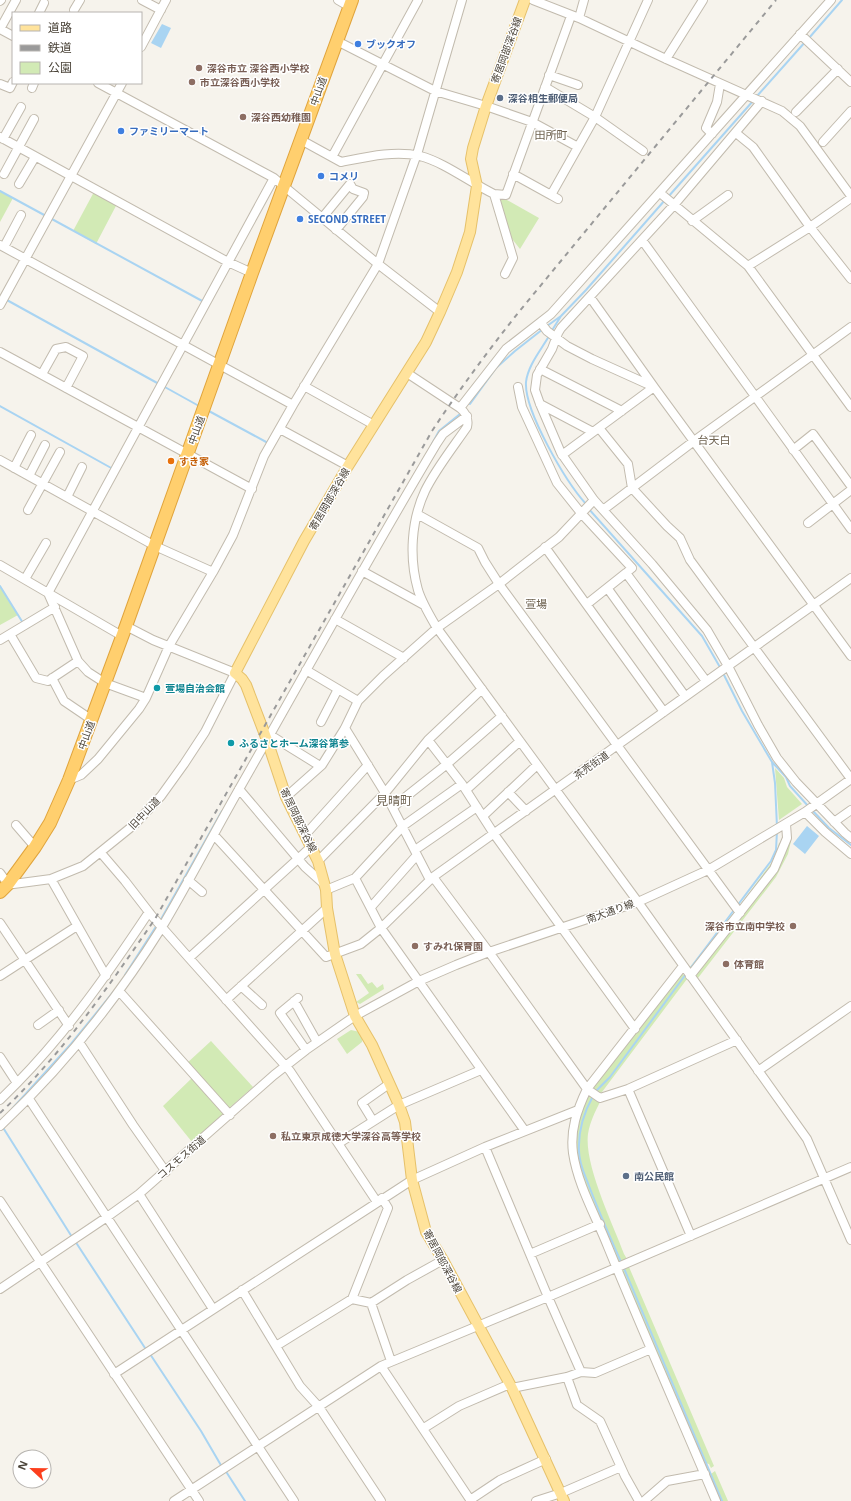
<svg xmlns="http://www.w3.org/2000/svg" width="851" height="1501" font-family="'Noto Sans','Noto Sans JP',sans-serif">
	<style>
		.green { fill: #d2eab5 }
		.water { fill: #a9d4f2 }
		.lines { fill: none; stroke-linecap: round; stroke-linejoin: round }
		.stream { stroke: #a9d4f2; stroke-width: 2 }
		.minor-casing { stroke: #c2bbae; stroke-width: 10 }
		.major-casing { stroke: #e6c16a; stroke-width: 12 }
		.highway-casing { stroke: #e0a43c; stroke-width: 14 }
		.minor { stroke: #fff; stroke-width: 8 }
		.major { stroke: #ffe39c; stroke-width: 10 }
		.highway { stroke: #ffcf6e; stroke-width: 12 }
		.rail { stroke: #9a9a9a; stroke-width: 2; stroke-dasharray: 5 5; stroke-linecap: butt }
		.shop-dot { fill: #3f7fe0; stroke: #fff; stroke-width: 1.5 }
		.education-dot { fill: #8d6e63; stroke: #fff; stroke-width: 1.5 }
		.service-dot { fill: #5c6f8a; stroke: #fff; stroke-width: 1.5 }
		.food-dot { fill: #e8710a; stroke: #fff; stroke-width: 1.5 }
		.culture-dot { fill: #0f9aa8; stroke: #fff; stroke-width: 1.5 }
		.labels { text-anchor: middle; dominant-baseline: central; stroke-width: 3; stroke-linejoin: round; paint-order: stroke }
		.shop-label { font-size: 10px; font-weight: bold; fill: #366cbe; stroke: #fff; text-anchor: start }
		.street-label { font-size: 10px; fill: #4b4439; stroke: #fff }
		.education-label { font-size: 10px; font-weight: bold; fill: #785e54; stroke: #fff; text-anchor: start }
		.service-label { font-size: 10px; font-weight: bold; fill: #4e5e75; stroke: #fff; text-anchor: start }
		.food-label { font-size: 10px; font-weight: bold; fill: #c56008; stroke: #fff; text-anchor: start }
		.culture-label { font-size: 10px; font-weight: bold; fill: #0d838f; stroke: #fff; text-anchor: start }
		.neighbourhood-label { font-size: 11px; fill: #6e6250; stroke: #fff }
		.quarter-label { font-size: 12px; fill: #6e6250; stroke: #fff }
	</style>
	<rect width="100%" height="100%" fill="#f6f3ec"/>
	<path class="green" d="M95,190l23,12 -22,42 -23,-13z
		M0,191l13,7 -13,24z
		M500,196l39,22 -19,31 -11,-14 -11,-36z
		M0,585l18,30 -18,10z
		M775,768l9,10 3,9 15,17 -23,16z
		M791,841l-3,13 -12,23 -78,101 -8,-11 49,-61 36,-48 4,-15z
		M682,973l5,6 -88,117 -4,-3 -3,5 8,4c-5,10 -10,20 -12,32 -4,31 25,90 36,120l3,5 -10,4 -37,-86 -6,-36 6,-31 10,-18z
		M356,974h5l7,10 4,-2 5,6 6,-4 1,5 -24,15 -4,-2 13,-9z
		M351,1030l9,2 3,6 -1,4 -15,12 -10,-15z
		M211,1041l42,46 -25,22 -42,-45z
		M192,1078l33,37 -33,27 -29,-36z
		M629,1267l85,199 -3,2 -2,-4 -8,-2 -80,-192 3,-2z
		M715,1471l13,30h-9l-11,-25z"/>
	<path class="water" d="M162,24l9,4 -10,20 -10,-5z
		M807,826l12,10 -14,18 -12,-10z"/>
	<g class="lines">
		<path class="stream" d="M809,38l33,-38
			M757,96l49,-55
			M0,191l46,25
			M668,197l85,-96
			M50,218l154,84
			M5,299l154,85
			M547,326l14,-10 25,-26 79,-90
			M551,332l10,-16
			M549,336c-8,14 -21,29 -23,46 -2,29 40,100 60,122
			M163,386l36,20
			M470,404l26,-36 19,-17 28,-22
			M0,406l113,63
			M207,410l61,33
			M431,446l8,-15 21,-17
			M588,508l114,128 19,33
			M0,586l23,37
			M723,673l19,38 30,51 14,15 4,9 19,21
			M772,762l3,21 2,44
			M812,810l17,18 22,17
			M737,906l34,-45 5,-11 1,-19
			M160,921l62,-110
			M689,970l45,-60
			M125,975l32,-50
			M595,1092l15,-15 76,-103
			M593,1096c-10,18 -15,35 -14,55 0,13 6,24 10,35 10,26 21,51 32,76
			M12,1109l59,-65 44,-54
			M2,1126l70,111
			M75,1241l72,110
			M623,1266l99,235
			M150,1354l51,77 21,36
			M225,1470l20,31"/>
		<g class="minor-casing">
			<path id="minor" d="M142,0l19,10
				M338,0l12,7
				M533,0l46,18 87,41 116,52 18,15 51,70
				M0,1l1,-1
				M74,10l6,-10
				M39,13l5,-10
				M579,18l5,-18
				M800,34l51,48
				M13,36l-13,-7 16,-29
				M337,41l98,50 51,15 46,16 46,25
				M141,47l25,-47
				M666,59l37,-59
				M549,75l29,10
				M98,83l176,95 104,86 62,48
				M0,84l10,4 3,-6
				M545,87l50,30 48,34
				M32,88l2,-5
				M762,101l-88,104 -113,123 -3,5 -6,16 -15,26 -2,15 5,14 21,49 33,47 58,64 55,66 21,36 30,59 19,33 19,24 49,51 6,5
				M796,112l42,-43
				M736,133l17,14 57,80 41,52
				M712,134l-6,-6 11,-26 3,-18
				M0,137l228,125 24,11
				M3,139l18,-32
				M301,140l40,22c25,-5 54,-12 79,-6 24,6 51,27 74,38l19,64 -8,16
				M823,142l28,-31
				M332,157l86,-157
				M4,174l30,-55
				M513,174l38,21
				M19,184l16,-27
				M660,193l88,73 103,141
				M494,194l12,1 65,-179
				M558,199l-7,-4 44,-78 53,-117
				M322,218l28,-34 3,5 11,4 -1,4 -27,33
				M692,221l36,-26
				M642,240l209,289
				M0,245l293,160
				M4,247l17,-32
				M748,266l62,-39 41,-29
				M0,305l122,-222
				M541,323l6,8 20,15 25,13 62,28 197,269
				M0,352l252,137
				M540,369l82,42
				M407,373l53,35c6,5 9,10 7,19 -13,19 -32,43 -42,64 -14,30 -16,67 -7,99 4,13 12,26 19,38l201,274 169,237 44,101
				M42,374l14,-25 10,-2 17,9 -17,32
				M304,386l70,39
				M518,387l4,20 35,76 24,30 51,55 -6,5
				M540,404l53,28
				M460,408l46,-59 45,-35 280,-314
				M599,428l29,36 4,24 35,38 13,12 10,22 161,219
				M280,429l68,37
				M793,450l20,-16 38,52
				M562,455l92,-68 -64,-90
				M0,460l155,86 58,26
				M14,468l17,-33
				M29,476l16,-31
				M67,497l15,-30
				M28,510l32,-58
				M603,510l91,-69 157,-114
				M417,514l61,34 7,14 14,22 241,329
				M808,523l43,-33
				M545,547l119,165
				M0,565l122,71
				M362,571l62,34
				M25,579l21,-36
				M608,589l77,107
				M48,593l226,-415
				M48,593l30,68 10,11 17,11 41,15
				M587,604l39,-31 80,108
				M335,619l69,39
				M10,634l26,44 12,3 30,-20
				M0,640l55,-33
				M306,670l52,31
				M52,678l12,23 28,19
				M321,722l17,-33
				M345,728l40,65 45,87
				M270,735l50,31
				M428,740l34,44 32,50 141,195
				M69,780l12,-5 17,-16 41,-50 7,-11 23,-52 44,-74 20,-37 31,-79 29,-51 85,-141 40,-113 44,-151
				M239,789l66,78 19,17
				M466,790l54,-49
				M508,792l18,19
				M286,797l36,-32 23,-37 13,-27 25,-25 54,-48 62,-44 60,-47 35,-37
				M393,807l54,-43 55,-48
				M805,812l20,20 26,22
				M483,816l54,-51
				M834,822l17,-12
				M16,825l19,22
				M214,835l112,122 35,-13 20,-16 52,-51 418,-299
				M305,835l63,-70
				M415,850l62,-43
				M101,853l24,28 27,35 37,42 101,113 87,131
				M318,861l67,-68 43,-53 54,-51
				M0,873l8,11
				M433,877l56,75 98,137 13,9 28,-9 109,-49
				M355,878l26,50 144,203
				M51,879l55,97
				M188,880l14,12
				M6,885l45,-6 32,-13 52,-42 26,-28 23,-32 21,-32 30,-59 -82,-33 -27,-14
				M326,890l29,-12 48,-52 59,-42
				M371,907l46,-52
				M0,923l69,103
				M189,958l122,-111
				M683,966l-96,123c-10,21 -17,41 -14,64 5,33 23,63 35,94 35,85 72,169 108,254
				M0,976l77,-50
				M690,976l84,-107 13,-31 -1,-14
				M241,986l21,19
				M119,991l111,124
				M298,998l-18,15 26,37
				M226,1000l101,-92
				M294,1001l23,41
				M38,1025l21,-15
				M79,1042l54,83 33,47
				M0,1057l17,26c51,-52 92,-111 132,-171
				M758,1071l93,-65
				M628,1089l63,147
				M29,1099l265,402
				M0,1100l17,-17
				M373,1121l-11,-18 27,-19
				M0,1126c62,-58 117,-127 162,-199 28,-47 53,-96 80,-143 65,-114 128,-229 195,-341l6,-9 24,-18
				M339,1143l60,-38 82,-35
				M485,1147l63,150 33,75
				M139,1194l74,115
				M0,1201l199,300
				M530,1254l70,-30
				M0,1289l107,-72 32,-23 135,-119 32,-25 49,-34 64,-35 37,-16 33,-13 149,-50 70,-32 97,-58 46,-33
				M242,1290l58,96 19,21 62,94
				M352,1299l36,-91 -6,-10
				M371,1303l20,58
				M276,1346l76,-47 19,4 36,-23 36,-20
				M381,1366l90,135
				M114,1374l298,-194 73,-33 93,-37
				M567,1377l10,28 23,16 25,55 14,25
				M512,1388l55,-11 14,-5 14,1 56,-24
				M424,1428l35,-22 51,-22
				M470,1500l30,-20 46,-21
				M174,1501l207,-135 167,-69 303,-130
				M536,1501l25,-8 60,-26
				M644,1501l23,-20 38,-7"/>
		</g>
		<g class="major-casing">
			<path id="major" d="M525,0l-39,106 -13,42 -2,11 6,27 -7,46 -13,40 -17,40 -14,30 -78,124 -44,75 -69,132 7,6 4,6 21,55 19,57 32,64 8,29 1,18 8,46 20,62 17,29 27,60 6,17 7,58 14,52 17,28 69,128 52,113"/>
		</g>
		<g class="highway-casing">
			<path id="highway" d="M0,892l8,-8 27,-37 15,-24 19,-43 57,-154 126,-353 100,-273"/>
		</g>
		<use href="#minor" class="minor"/>
		<use href="#major" class="major"/>
		<use href="#highway" class="highway"/>
		<path class="rail" d="M0,1113c61,-57 108,-126 155,-194l277,-488c27,-41 56,-80 86,-118l258,-313"/>
	</g>
	<g class="shop-dot">
		<circle cx="358" cy="44" r="4"/>
		<circle cx="121" cy="131" r="4"/>
		<circle cx="321" cy="176" r="4"/>
		<circle cx="300" cy="219" r="4"/>
	</g>
	<g class="education-dot">
		<circle cx="199" cy="68" r="4"/>
		<circle cx="192" cy="82" r="4"/>
		<circle cx="243" cy="117" r="4"/>
		<circle cx="793" cy="926" r="4"/>
		<circle cx="415" cy="946" r="4"/>
		<circle cx="726" cy="964" r="4"/>
		<circle cx="273" cy="1136" r="4"/>
	</g>
	<g class="service-dot">
		<circle cx="500" cy="98" r="4"/>
		<circle cx="626" cy="1176" r="4"/>
	</g>
	<circle class="food-dot" cx="171" cy="461" r="4"/>
	<g class="culture-dot">
		<circle cx="157" cy="688" r="4"/>
		<circle cx="231" cy="743" r="4"/>
	</g>
	<g class="labels">
		<g class="shop-label">
			<text x="366" y="44">ブックオフ</text>
			<text x="129" y="131">ファミリーマート</text>
			<text x="329" y="176">コメリ</text>
			<text x="308" y="219">SECOND STREET</text>
		</g>
		<g class="street-label">
			<text transform="translate(506 50) rotate(-70)">寄居岡部深谷線</text>
			<text transform="translate(318 91) rotate(-70)">中山道</text>
			<text transform="translate(196 430) rotate(-70)">中山道</text>
			<text transform="translate(329 499) rotate(-60)">寄居岡部深谷線</text>
			<text transform="translate(86 735) rotate(-70)">中山道</text>
			<text transform="translate(591 765) rotate(-35)">茶売街道</text>
			<text transform="translate(144 813) rotate(-46)">旧中山道</text>
			<text transform="translate(299 820) rotate(64)">寄居岡部深谷線</text>
			<text transform="translate(610 911) rotate(-20)">南大通り線</text>
			<text transform="translate(181 1157) rotate(-41)">コスモス街道</text>
			<text transform="translate(443 1261) rotate(62)">寄居岡部深谷線</text>
		</g>
		<g class="education-label">
			<text x="207" y="68">深谷市立 深谷西小学校</text>
			<text x="200" y="82">市立深谷西小学校</text>
			<text x="251" y="117">深谷西幼稚園</text>
			<text x="785" y="926" text-anchor="end">深谷市立南中学校</text>
			<text x="423" y="946">すみれ保育園</text>
			<text x="734" y="964">体育館</text>
			<text x="281" y="1136">私立東京成徳大学深谷高等学校</text>
		</g>
		<g class="service-label">
			<text x="508" y="98">深谷相生郵便局</text>
			<text x="634" y="1176">南公民館</text>
		</g>
		<g class="food-label">
			<text x="179" y="461">すき家</text>
		</g>
		<g class="culture-label">
			<text x="165" y="688">萱場自治会館</text>
			<text x="239" y="743">ふるさとホーム深谷第参</text>
		</g>
		<g class="neighbourhood-label">
			<text x="551" y="134">田所町</text>
			<text x="714" y="439">台天白</text>
			<text x="536" y="603">萱場</text>
		</g>
		<g class="quarter-label">
			<text x="394" y="800">見晴町</text>
		</g>
	</g>
	<rect x="12" y="12" width="130" height="72" fill="#ffffff" stroke="#b7b4b0"/>
	<rect x="20" y="25" width="20" height="6" fill="#ffe39c" stroke="#b7b4b0"/>
	<text x="48" y="32" font-size="12" fill="#4b4439">道路</text>
	<rect x="20" y="45" width="20" height="6" fill="#9a9a9a" stroke="#b7b4b0"/>
	<text x="48" y="52" font-size="12" fill="#4b4439">鉄道</text>
	<rect x="20" y="62" width="20" height="12" fill="#d2eab5" stroke="#b7b4b0"/>
	<text x="48" y="72" font-size="12" fill="#4b4439">公園</text>
	<g transform="translate(32 1469) rotate(292)"><circle r="19" fill="#ffffff" stroke="#b7b4b0"/>
	<path d="M0-3L7 15L0 10L-7 15Z" fill="#fc3f1d"/>
	<text y="-6" font-size="11" font-weight="bold" text-anchor="middle" fill="#4b4439">N</text>
	</g>
</svg>
